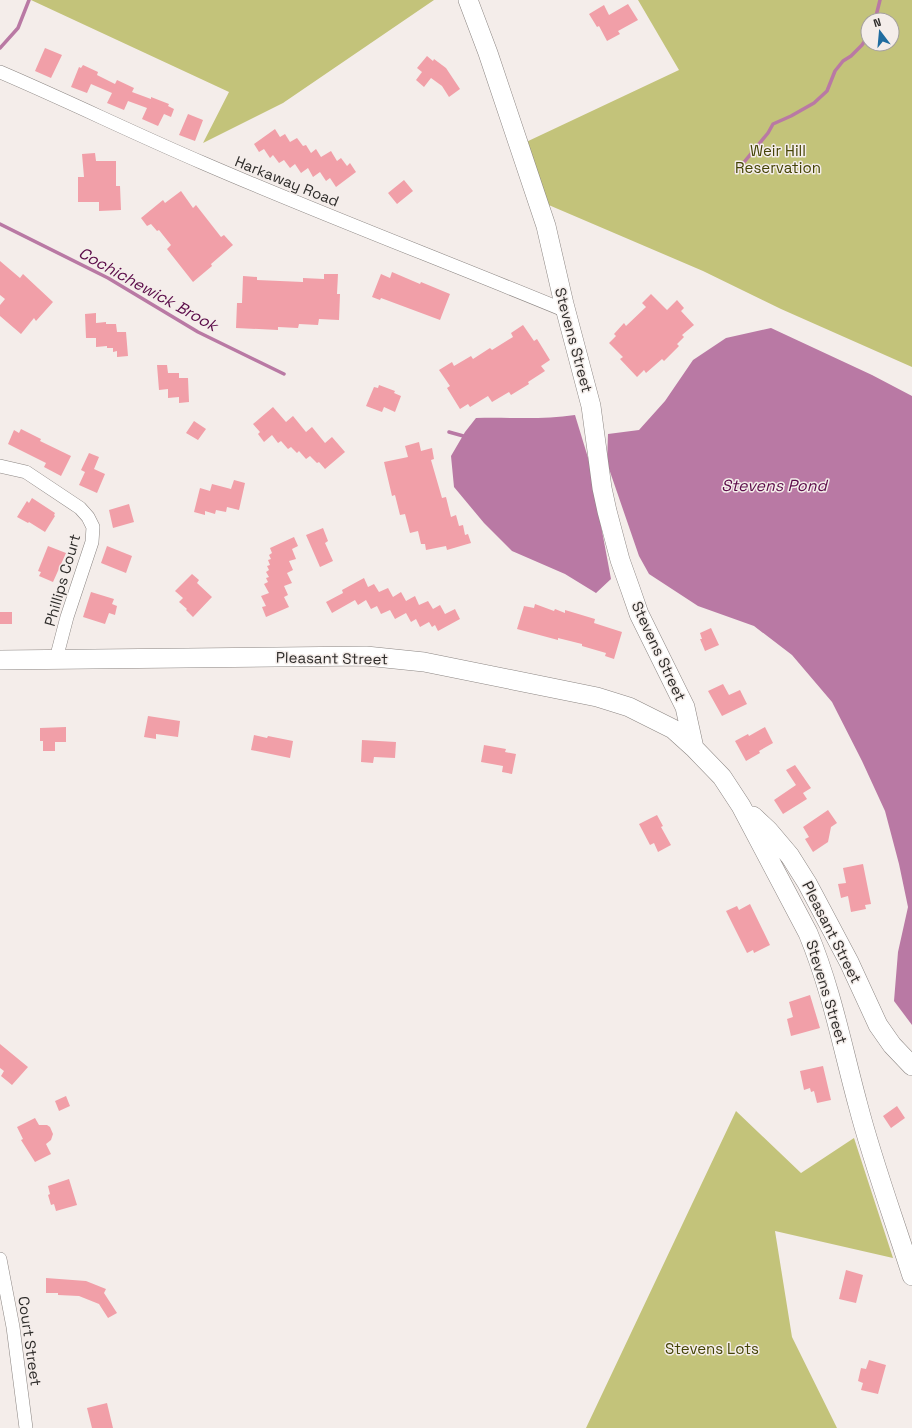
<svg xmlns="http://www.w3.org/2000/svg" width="912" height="1428" font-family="'Space Grotesk',sans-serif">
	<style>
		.green { fill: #c3c37a; fill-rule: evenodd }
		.water { fill: #b979a4 }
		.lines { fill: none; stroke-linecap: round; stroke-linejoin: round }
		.stream { stroke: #b979a4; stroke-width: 3.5 }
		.building { fill: #f19fa8 }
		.street-casing { stroke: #8c8683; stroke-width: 14 }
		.secondary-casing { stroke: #8c8683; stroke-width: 20 }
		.street { stroke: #fff; stroke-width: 13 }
		.secondary { stroke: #fff; stroke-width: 19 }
		.labels { text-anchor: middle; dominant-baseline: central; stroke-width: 3; stroke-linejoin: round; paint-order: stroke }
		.park-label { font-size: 15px; fill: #444305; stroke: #f4edea }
		.street-label { font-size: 15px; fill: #2f2d2b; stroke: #f4edea }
		.water-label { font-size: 16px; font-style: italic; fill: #5a0a48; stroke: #f4edea }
	</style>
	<rect width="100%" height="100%" fill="#f4edea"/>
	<path class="green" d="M31,0h403l-151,103 -80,40 26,-51z
		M638,0h274v367l-131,-58 -78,-38 -159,-68 -20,-60 155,-73zM868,20h24v24h-24z
		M736,1111l65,62 53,-35 39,120 -118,-27 17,106 45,91h-251z"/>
	<path class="water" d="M771,328l101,47 40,21v629l-18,-24 4,-49 10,-45 -9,-43 -14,-53 -23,-50 -30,-59 -40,-47 -38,-29 -56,-20 -49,-32 -10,-18 -32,-93 1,-29 31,-4 26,-29 28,-41 33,-22z
		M575,415l14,46 22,118 -15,14 -31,-19 -53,-23 -28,-28 -30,-36 -3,-31 14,-24 11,-14c33,-1 66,2 99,-3z"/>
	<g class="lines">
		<path class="stream" d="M875,20l5,-20
			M0,48l18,-20 11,-28
			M736,172l32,-39 5,-9 18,-8 23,-13 13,-12 8,-20 8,-10 8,-5 11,-11 6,-9
			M0,224l108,54 90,54 86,42
			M449,432l18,5"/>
	</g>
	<path class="building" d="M628,4l10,16 -20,11 2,3 -13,7 -8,-15 -2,1 -8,-13 15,-9 5,10z
		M45,48l17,7 -11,23 -16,-7z
		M427,56l6,5 1,-2 12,9 14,21 -11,8 -7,-11 -11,-8 -7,9 -8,-7 6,-8 -5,-4z
		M83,65l15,7 -1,3 18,9 2,-4 17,8 -2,4 19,7v-2l18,7 -1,2 6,3 -3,8 -7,-3 -6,12 -16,-7 5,-11 -19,-7 -4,9 -17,-7 5,-10 -21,-9 -4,9 -16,-6 8,-20 2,1z
		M188,114l15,6 -8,21 -16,-6z
		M275,129l5,8 5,-3 5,8 7,-4 6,8 3,-1 5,8 5,-4 5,8 10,-6 6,10 4,-3 6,8 3,-3 6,9 -20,15 -6,-9 -4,3 -6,-9 -7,5 -5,-9 -7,5 -6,-9 -5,4 -6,-8 -5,3 -6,-8 -3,3 -6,-9 -5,3 -5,-8z
		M95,153l1,8h20v25h4l1,24 -22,1v-9h-21v-25h6l-2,-23z
		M404,180l9,11 -16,13 -9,-11z
		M181,191l12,17 3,-3 25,32 3,-2 9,10 -22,19 1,2 -19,16 -26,-33 4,-4 -12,-15 -2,1 -6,-7 -4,2 -6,-8 22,-18 2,3z
		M0,261l20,17 3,-4 30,28 -17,19 -2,-3 -13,16 -21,-18v-11l5,-6 -5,-4z
		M392,272l28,12 1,-2 29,12 -10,26 -59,-22 -1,2 -8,-3 9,-23 9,4z
		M324,274h14l-1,20h3l-1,26 -20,-1 -1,6 -19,-1 -1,4 -20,-1v3l-42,-2 1,-25h5l1,-27 14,1v3l46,2v-4l21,1z
		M651,294l16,16 10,-10 7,8 -3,3 13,14 -12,10 2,2 -7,7 2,2 -15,15 -2,-2 -16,14 -2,-3 -7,7 -17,-18 3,-2 -14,-14 7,-7 -2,-2 10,-11 2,3 20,-19 -4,-4z
		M96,313v10l10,-1v2h10l1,8h9l2,24 -11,1v-6l-4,1v-4h-6v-2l-11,1v-9h-10l-1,-24z
		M523,325l11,16 3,-2 13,21 -9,6 4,5 -17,11 1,2 -18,11 -2,-3 -17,10 -4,-6 -18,11 -2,-3 -8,5 -13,-21 3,-2 -11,-16 13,-8 2,4 17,-10 2,3 17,-11 2,2 21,-13 -2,-4z
		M157,365h10l1,8h11v5h9l1,24 -10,1v-6l-11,1v-9l-9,1z
		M379,385l16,6 -1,2 7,3 -6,16 -11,-5 -2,5 -16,-6 8,-19 4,1z
		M273,407l13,15 7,-6 13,16 6,-5 13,16 7,-6 13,15 -20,17 -6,-7 -2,1 -7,-7 -4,3 -7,-8 -2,2 -6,-6 -3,2 -7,-8 -3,2 -6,-8 -8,7 -6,-8 2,-2 -7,-8z
		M194,421l12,8 -8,11 -12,-7z
		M21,429l20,10 -1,2 31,15 -10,20 -17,-9 2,-4 -38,-19 6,-14 5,3z
		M419,442l2,9 11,-3 2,11 -3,1 11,38 4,-1 5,20 5,-2 3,11 4,-1 2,10 3,-1 3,9 -24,7 -1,-4 -20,4 -1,-6h-4l-3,-13 -8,2 -5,-19 -5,1 -5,-20 -3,1 -8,-34 24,-5 -3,-11z
		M89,453l10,4 -5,12 11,5 -8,19 -18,-8 6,-13 -4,-2z
		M234,480l11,3 -6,27 -12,-3 -1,5 -10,-2 -1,4 -10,-3v4l-11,-3 6,-24 10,3 2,-7 19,5z
		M32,498l23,15 -1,2 1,1 -10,16 -16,-10 -1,1 -11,-6 10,-16 2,2z
		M129,504l5,18 -21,6 -4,-18z
		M323,528l5,13 -3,2 8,18 -13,6 -14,-32z
		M294,537l4,9 -6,3 4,10 -7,2 4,9 -6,3 5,10 -8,3 4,9 -4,2 5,10 -23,10 -4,-10 4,-1 -5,-10 8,-3 -5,-9 4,-2 -2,-4 3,-1 -3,-5 3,-2 -2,-4 3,-1 -2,-5 3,-1 -2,-4 3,-2 -2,-5z
		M48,546l18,7 -13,29 -14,-6 2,-4 -3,-1z
		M107,546l25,10 -6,17 -25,-10z
		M192,574l7,6 -2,3 15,14 -19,20 -7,-7 1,-1 -8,-7 4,-4 -8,-7z
		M364,578l4,9 6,-3 5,8 9,-4 5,9 8,-5 5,9 9,-5 4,9 9,-4 5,8 7,-4 5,9 10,-5 5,10 -22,12 -3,-6 -3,2 -3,-5 -9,5 -4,-8 -5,3 -5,-9 -11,6 -5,-9 -9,4 -4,-8 -6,3 -5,-9 -8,5 -3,-5 -23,13 -6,-11 17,-9 -1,-3z
		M91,592l23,7 -2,5 5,2 -2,9 -6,-2 -4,11 -22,-7z
		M535,604l19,7 1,-2 10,4v-3l30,9 -1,4 28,9 -8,27 -9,-3 1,-3 -24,-7v-2l-24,-6v2l-41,-11 7,-23 10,2z
		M0,612h12v12h-12z
		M711,628l8,17 -14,6 -5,-12h2l-2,-6z
		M723,684l6,11 11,-5 7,14 -25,12 -14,-25z
		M148,716l32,5 -2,16 -22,-3v5l-12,-2z
		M66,727v15h-11v9h-12v-10h-3v-13z
		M765,727l8,16 -14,8 1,2 -14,8 -11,-20 13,-7 1,2z
		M254,735l13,3 1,-2 25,5 -3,17 -39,-8z
		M362,740l34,2 -1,16 -21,-1 -1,6 -12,-1z
		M484,745l22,4 -1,3 11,2 -4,20 -10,-2 1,-6 -22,-4z
		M795,765l16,23 -8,5 4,6 -24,15 -9,-14 22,-15 -10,-15z
		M828,810l9,13 -6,4 -3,15 -15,10 -8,-13 4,-2 -6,-10z
		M657,815l6,11 -2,1 10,18 -13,7 -4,-9 -4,2 -11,-21z
		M863,864l8,40 -6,1 1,4 -15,3 -3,-16 -7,2 -3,-14 8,-1 -3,-15z
		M750,904l20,41 -16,8 -1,-3 -6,3 -21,-42 11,-5 2,4z
		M810,995l10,33 -29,8 -4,-17 6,-2 -4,-15z
		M0,1044l28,23 -16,18 -11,-9 3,-5 -4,-3z
		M823,1066l8,34 -14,3 -3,-12 -3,1 -1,-4 -6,2 -4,-19z
		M66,1096l4,10 -11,5 -4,-10z
		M897,1106l8,12 -14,10 -8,-12z
		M35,1118l4,7h8l3,2 3,7 -2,6 -5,4 5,10 -16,8 -14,-22 2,-1 -6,-12z
		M69,1179l8,26 -21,6 -2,-7 -3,1 -3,-10 2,-1 -2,-8z
		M846,1270l17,5 -7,28 -17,-4z
		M46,1278l40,3 20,8 -2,4 13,20 -9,5 -9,-14 -20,-8 -21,-1v-2h-12z
		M869,1360l17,5 -8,29 -17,-4 2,-7 -5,-2 3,-13 5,1z
		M107,1403l6,25h-21l-5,-20z"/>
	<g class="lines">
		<g class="street-casing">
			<path id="street" d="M0,72c68,29 135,62 203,91 120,52 242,98 363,148
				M0,466l26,6 54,36 8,9 5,10 -1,15 -25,75 -11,42
				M0,1259l13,68 13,101"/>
		</g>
		<g class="secondary-casing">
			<path id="secondary" d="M468,0l20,53 58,173 18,78 27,102 11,82 5,23 13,49 10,28 9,26 46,93 9,41 28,29 19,29 67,127c24,58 34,113 50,172 15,58 36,114 54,171
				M0,660l366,-4 58,6 173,35 32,10 44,22 21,19
				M753,816l15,14 22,26 17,27 42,79 29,63 14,20 20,21"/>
		</g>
		<use href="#street" class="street"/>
		<use href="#secondary" class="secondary"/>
	</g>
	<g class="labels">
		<g class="park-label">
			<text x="778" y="150">Weir Hill<tspan x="778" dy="17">Reservation</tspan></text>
			<text x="712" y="1348">Stevens Lots</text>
		</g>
		<g class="street-label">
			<text transform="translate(287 181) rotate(22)">Harkaway Road</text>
			<text transform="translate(574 340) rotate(75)">Stevens Street</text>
			<text transform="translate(62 580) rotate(-74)">Phillips Court</text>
			<text transform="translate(659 651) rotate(65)">Stevens Street</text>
			<text transform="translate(332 658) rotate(1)">Pleasant Street</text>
			<text transform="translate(832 932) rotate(63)">Pleasant Street</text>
			<text transform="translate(827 992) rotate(73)">Stevens Street</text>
			<text transform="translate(30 1341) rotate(82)">Court Street</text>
		</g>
		<g class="water-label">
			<text transform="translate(148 289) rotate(29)">Cochichewick Brook</text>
			<text x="774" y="485">Stevens Pond</text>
		</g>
	</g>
	<g transform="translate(880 32) rotate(344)"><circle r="19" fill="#f4edea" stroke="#a5a09e"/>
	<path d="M0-3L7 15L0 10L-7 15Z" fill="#206c9f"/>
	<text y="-6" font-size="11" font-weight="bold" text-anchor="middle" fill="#2f2d2b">N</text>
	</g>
</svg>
